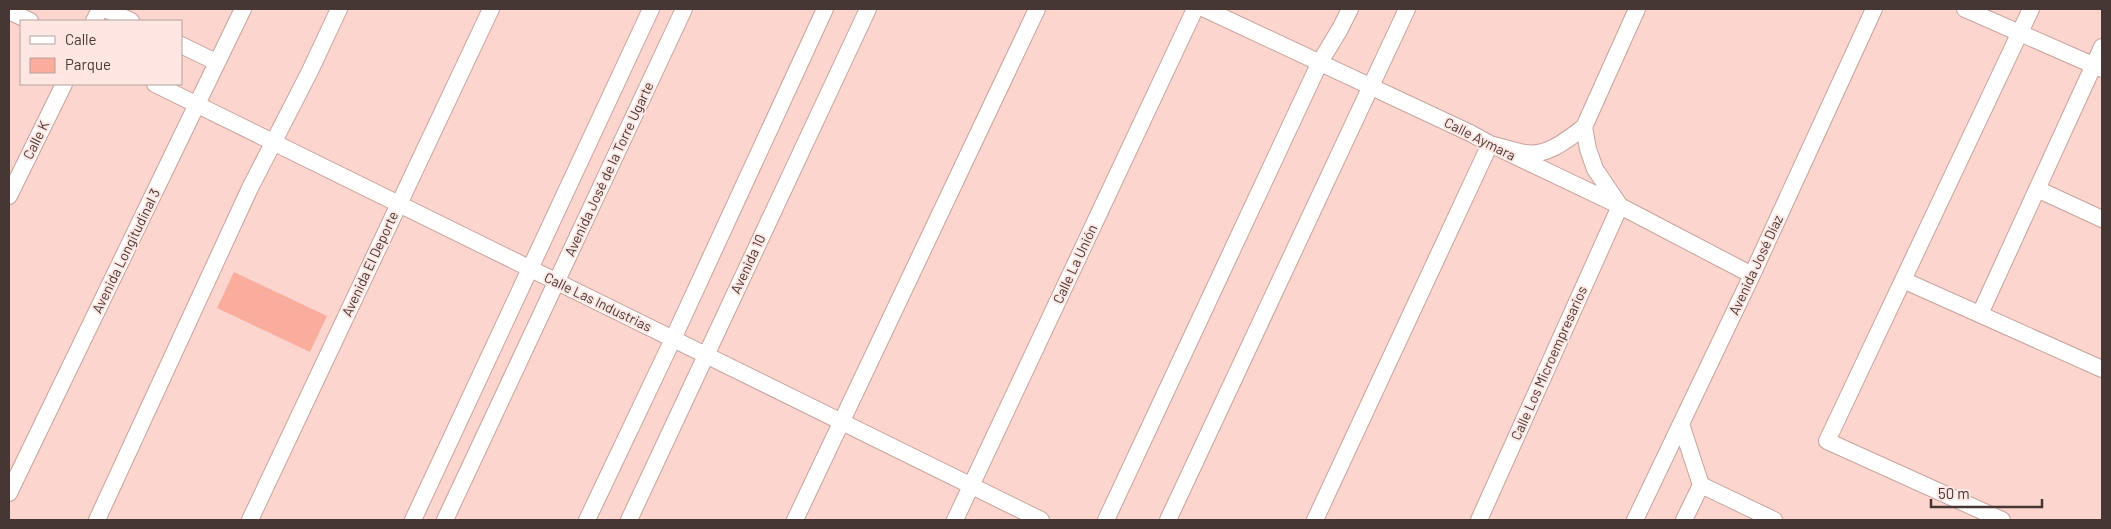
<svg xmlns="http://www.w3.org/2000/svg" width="2111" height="529" viewBox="0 0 2111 529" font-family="Barlow,sans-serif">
<rect width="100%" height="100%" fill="#fcd6ce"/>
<path fill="#faac9d" d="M 234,272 L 327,316 L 310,352 L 217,308 Z"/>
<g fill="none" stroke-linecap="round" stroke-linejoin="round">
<g stroke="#c6a29a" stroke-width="18">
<path id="minor" d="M 105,9 L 131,21
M 1205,9 L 1470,133 L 1490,144 L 1620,206 L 1752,275
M 1965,9 L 2102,69
M 9,11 L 30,21
M 94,21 L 100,9
M 181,45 L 216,62
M 155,84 L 1041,520
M 2037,189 L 2102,219
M 9,196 L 64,84
M 1903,280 L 2102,369
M 1980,314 L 2102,47
M 1681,424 L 1701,485 L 1774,520
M 9,493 L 243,9
M 97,520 L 250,188 L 310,71 L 339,9
M 250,520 L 491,9
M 413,520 L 651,9
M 445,520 L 684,9
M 587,520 L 673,339 L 825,9
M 629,520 L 868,9
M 795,520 L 1037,9
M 955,520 L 1195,9
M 1106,520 L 1320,62 L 1340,29 L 1350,9
M 1168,520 L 1407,9
M 1315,520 L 1490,144 C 1502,147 1513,151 1525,153 C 1547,157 1568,139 1584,127
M 1479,520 L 1620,206 L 1595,169 L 1588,149 L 1584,127 L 1637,9
M 1635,520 L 1752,275 L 1874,9
M 1684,520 L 1701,485
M 2002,520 L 1827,441 L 2031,9"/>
</g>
<use href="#minor" stroke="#fff" stroke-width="16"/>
</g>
<g text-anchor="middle" stroke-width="4" stroke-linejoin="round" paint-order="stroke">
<g font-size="14" fill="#463734" stroke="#fee7e2">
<text transform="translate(1480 139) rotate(27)" y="5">Calle Aymara</text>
<text transform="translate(36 140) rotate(-64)" y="5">Calle K</text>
<text transform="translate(609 169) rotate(-65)" y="5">Avenida José de la Torre Ugarte</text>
<text transform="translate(126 251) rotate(-64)" y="5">Avenida Longitudinal 3</text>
<text transform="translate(370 264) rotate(-65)" y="5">Avenida El Deporte</text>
<text transform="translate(748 264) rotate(-65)" y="5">Avenida 10</text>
<text transform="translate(1075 264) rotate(-65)" y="5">Calle La Unión</text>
<text transform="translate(1756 265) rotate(-65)" y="5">Avenida José Díaz</text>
<text transform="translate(598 302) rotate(26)" y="5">Calle Las Industrias</text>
<text transform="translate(1549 363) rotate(-66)" y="5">Calle Los Microempresarios</text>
</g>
</g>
<rect width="2111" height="529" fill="none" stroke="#463734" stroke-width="20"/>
<rect x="20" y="20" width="162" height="65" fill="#fee7e2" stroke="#b4a19c"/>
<rect x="30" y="36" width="25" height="8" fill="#ffffff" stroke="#b4a19c"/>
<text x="65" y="45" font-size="15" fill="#463734">Calle</text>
<rect x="30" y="58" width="25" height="15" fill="#faac9d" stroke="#b4a19c"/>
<text x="65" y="70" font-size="15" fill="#463734">Parque</text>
<path d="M1931 499v8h111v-8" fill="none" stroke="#463734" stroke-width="2.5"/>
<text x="1938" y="499" font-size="15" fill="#463734" stroke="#fee7e2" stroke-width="4" paint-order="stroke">50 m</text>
</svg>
